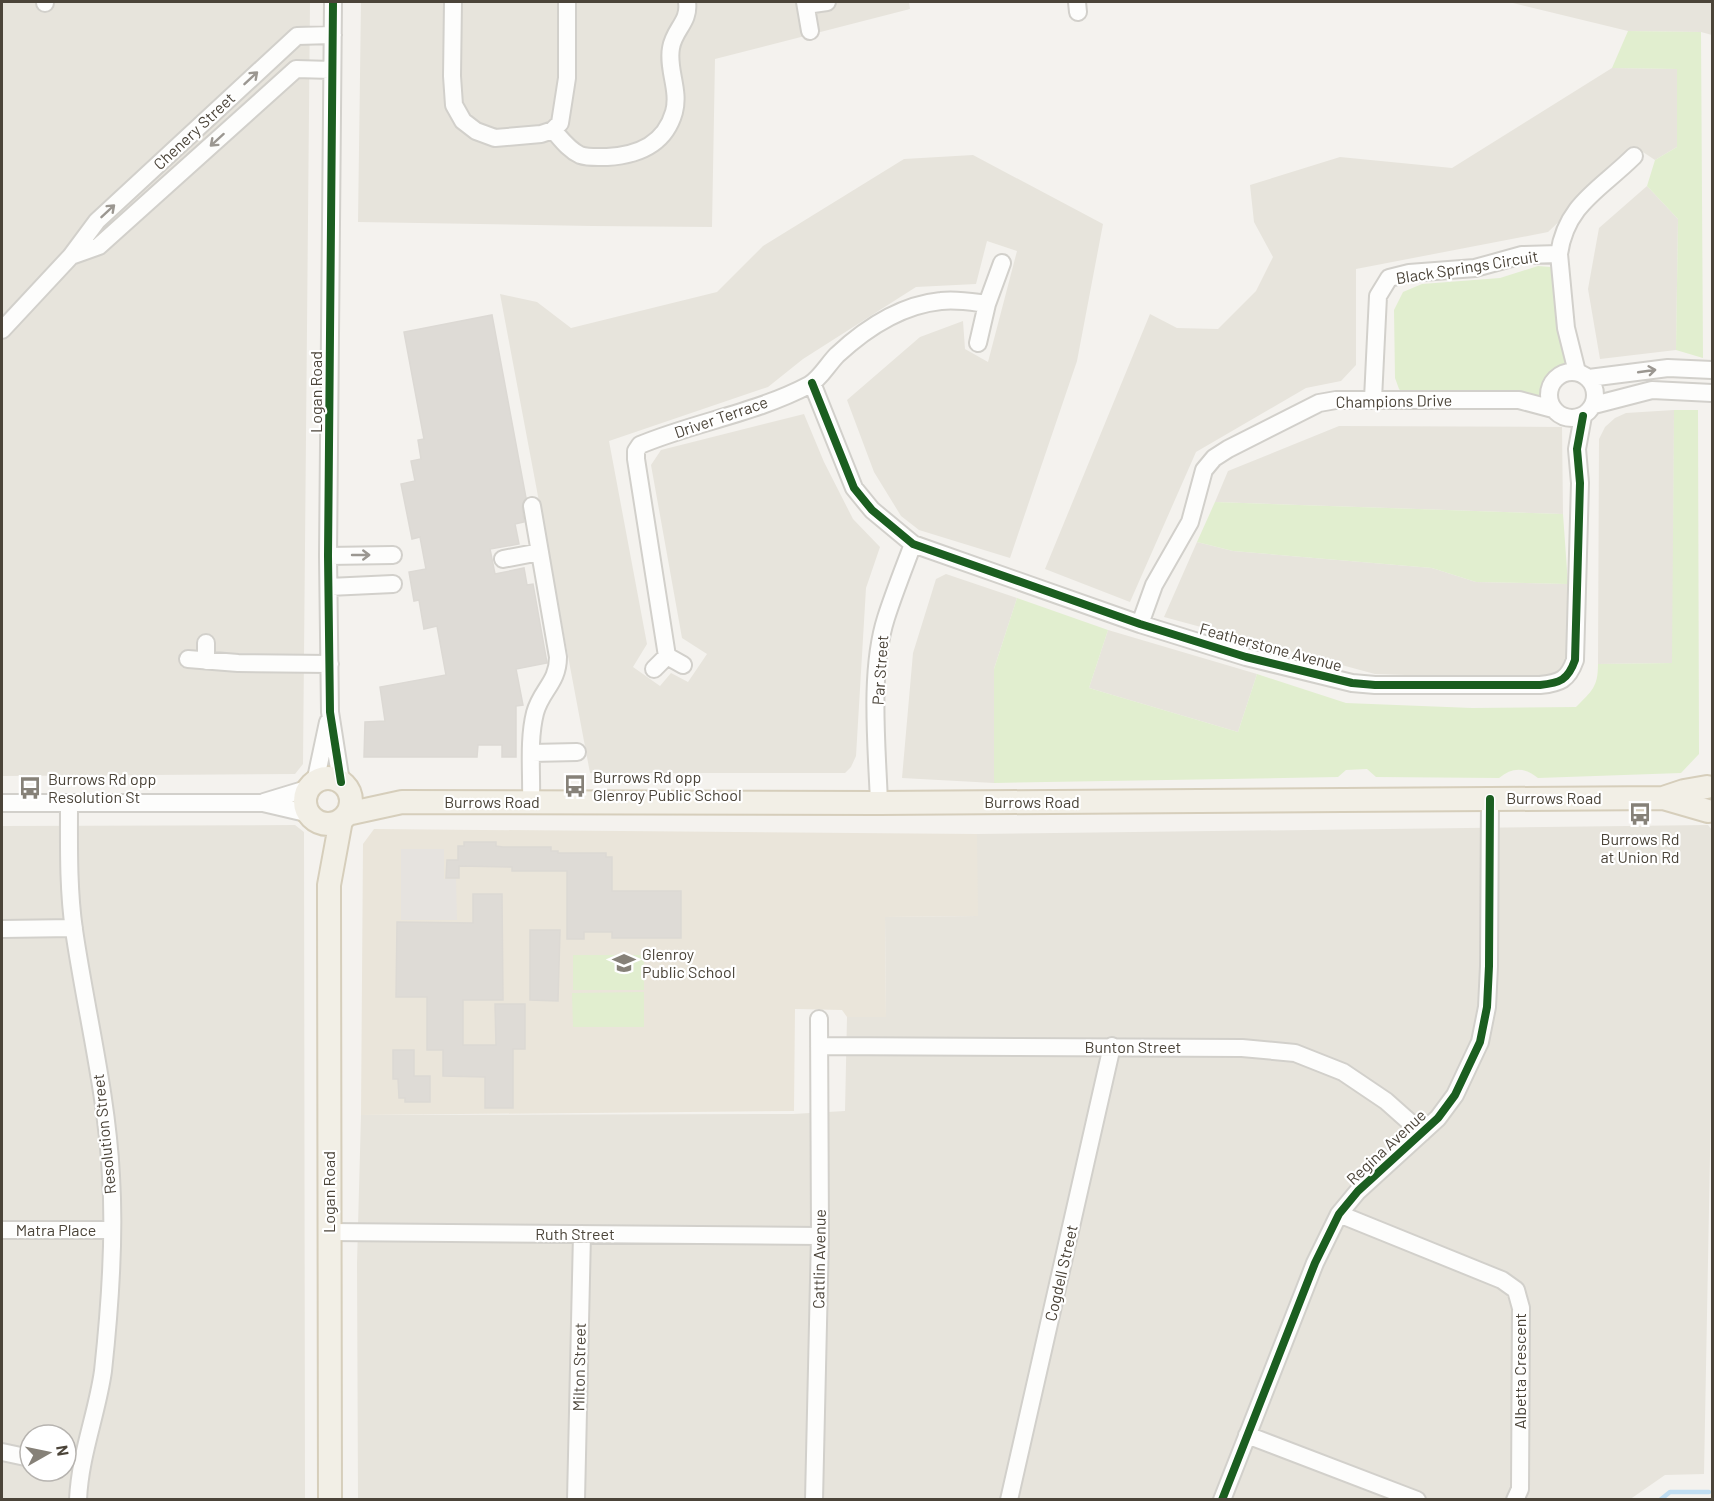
<svg xmlns="http://www.w3.org/2000/svg" width="1714" height="1501" viewBox="0 0 1714 1501" font-family="Barlow,sans-serif">
<rect width="100%" height="100%" fill="#f4f2ee"/>
<path fill="#e7e4dc" fill-rule="evenodd" d="M 2,2 L 310,2 L 303,764 L 295,774 L 2,776 Z
M 361,2 L 909,2 L 910,9 L 715,59 L 712,227 L 592,226 L 358,222 Z
M 1509,2 L 1712,2 L 1712,35 L 1701,32 L 1628,31 Z
M 1612,68 L 1677,69 L 1677,147 L 1655,160 L 1637,148 L 1548,232 L 1356,269 L 1356,365 L 1341,381 L 1306,388 L 1196,452 L 1130,602 L 1045,569 L 1150,314 L 1177,328 L 1218,329 L 1256,291 L 1273,257 L 1254,222 L 1250,185 L 1340,157 L 1452,168 Z
M 973,155 L 1103,224 L 1077,361 L 1010,558 L 919,530 L 901,516 L 874,472 L 847,400 L 920,337 L 963,321 L 965,349 L 988,362 L 1017,251 L 987,241 L 976,284 L 916,287 L 803,359 L 768,387 L 609,441 L 647,644 L 633,667 L 660,686 L 671,673 L 688,682 L 707,654 L 682,638 L 651,465 L 661,450 L 804,414 L 824,462 L 853,519 L 880,547 L 866,588 L 856,756 L 851,767 L 845,773 L 590,773 L 500,294 L 537,302 L 571,328 L 717,292 L 763,246 L 904,159 Z
M 1647,186 L 1678,219 L 1676,350 L 1600,359 L 1588,289 L 1599,228 Z
M 1674,410 L 1673,663 L 1598,664 L 1599,439 L 1605,427 L 1615,418 L 1626,413 Z
M 1339,426 L 1562,427 L 1563,514 L 1215,502 L 1228,471 Z
M 1197,542 L 1233,551 L 1432,568 L 1476,582 L 1568,584 L 1566,659 L 1560,680 L 1375,674 L 1164,617 Z
M 946,574 L 1017,598 L 994,669 L 994,783 L 902,778 L 913,653 L 936,579 Z
M 1108,630 L 1257,674 L 1238,732 L 1089,688 Z
M 295,825 L 304,832 L 305,1499 L 2,1499 L 2,826 ZM 30,1435 L 66,1435 L 66,1471 L 30,1471 Z
M 1708,825 L 1712,830 L 1712,1049 L 1704,1474 L 1665,1475 L 1629,1500 L 358,1500 L 357,1263 L 361,1115 L 793,1114 L 845,1111 L 847,1017 L 886,1017 L 885,917 L 977,916 L 977,834 Z"/>
<path fill="#eae5da" d="M 374,829 L 977,834 L 978,916 L 885,917 L 886,1017 L 847,1017 L 842,1010 L 795,1009 L 794,1111 L 361,1115 L 363,844 Z"/>
<path fill="#e1eecf" d="M 1628,31 L 1701,32 L 1703,358 L 1676,350 L 1678,219 L 1647,186 L 1655,160 L 1677,147 L 1677,69 L 1612,68 Z
M 1538,266 L 1550,267 L 1557,270 L 1569,365 L 1547,395 L 1534,399 L 1404,395 L 1399,389 L 1395,378 L 1394,310 L 1403,292 L 1422,284 L 1500,278 Z
M 1674,410 L 1698,410 L 1699,754 L 1681,773 L 1538,778 C 1525,767 1512,767 1499,778 L 1376,777 L 1367,769 L 1346,770 L 1338,777 L 994,783 L 994,669 L 1017,598 L 1108,630 L 1089,688 L 1238,732 L 1257,674 L 1346,703 L 1472,708 L 1576,707 C 1592,691 1598,687 1598,664 L 1672,663 Z
M 1215,502 L 1563,514 L 1568,584 L 1476,582 L 1432,568 L 1233,551 L 1197,542 Z
M 573,955 L 644,955 L 644,990 L 573,990 Z
M 644,992 L 644,1027 L 573,1027 L 572,993 Z"/>
<path fill="#e6e3df" d="M 401,849 L 444,849 L 444,879 L 456,879 L 457,920 L 401,920 Z"/>
<g fill="none" stroke-linecap="round" stroke-linejoin="round">
<path stroke="#c0ddf1" stroke-width="4.5" d="M 1660,1500 L 1670,1492 L 1709,1492"/>
</g>
<path fill="#dedbd6" stroke="#dcd9d4" stroke-width="1.5" d="M 492,315 L 526,498 L 522,507 L 524,522 L 515,524 L 519,544 L 490,549 L 495,574 L 524,568 L 527,585 L 533,584 L 547,663 L 516,669 L 523,705 L 516,706 L 516,757 L 502,757 L 502,745 L 478,745 L 477,757 L 364,757 L 365,722 L 385,721 L 380,687 L 446,675 L 437,626 L 424,629 L 419,600 L 414,601 L 409,572 L 426,569 L 420,537 L 412,539 L 401,484 L 415,481 L 411,461 L 421,459 L 418,440 L 424,439 L 404,332 Z
M 464,842 L 496,842 L 496,846 L 503,847 L 551,847 L 551,851 L 558,851 L 558,853 L 606,853 L 606,857 L 612,857 L 612,891 L 681,891 L 681,938 L 612,938 L 612,932 L 584,932 L 584,939 L 567,939 L 567,871 L 512,871 L 512,867 L 459,866 L 459,878 L 446,878 L 447,860 L 458,860 L 458,846 L 464,846 Z
M 473,894 L 502,894 L 503,1000 L 463,1000 L 463,1045 L 496,1045 L 495,1004 L 525,1004 L 525,1049 L 513,1049 L 513,1108 L 485,1108 L 485,1077 L 443,1076 L 443,1050 L 427,1050 L 427,997 L 396,997 L 397,922 L 473,923 Z
M 530,930 L 560,930 L 558,1001 L 530,1000 Z
M 393,1050 L 414,1050 L 414,1076 L 430,1076 L 430,1102 L 405,1102 L 405,1098 L 399,1098 L 398,1079 L 393,1079 Z"/>
<g fill="none" stroke-linecap="round" stroke-linejoin="round">
<g stroke="#d2d0cb" stroke-width="20">
<path id="minor" d="M 333,2 L 328,556 L 330,712 L 341,782
M 453,2 L 452,76 L 454,105 L 463,121 L 476,131 L 495,138 L 541,134 L 553,130 L 560,123 L 567,78 L 567,2
M 805,2 L 810,31
M 1077,2 L 1078,12
M 45,3 L 45,2
M 806,5 L 827,2
M 553,130 C 561,139 569,150 580,155 C 589,158 598,157 607,157 C 639,155 665,144 674,112 C 680,90 667,69 671,48 C 674,29 690,22 687,2
M 1559,254 C 1566,204 1601,189 1634,156
M 71,256 L 99,246 L 296,69 L 332,70
M 2,330 L 71,256 L 97,221 L 297,36 L 333,35
M 978,343 L 987,304 L 1002,263
M1549 395a23 23 0 1 1 46 0a23 23 0 1 1-46 0Z
M 1589,378 L 1668,368 L 1712,370
M 812,383 L 854,488 L 872,510 L 913,544 L 1140,624 L 1246,657 L 1352,683 L 1375,685 L 1540,685 C 1560,683 1568,680 1575,660 L 1580,483 L 1577,449 L 1583,416
M 1373,399 L 1378,296 L 1389,278 L 1409,273 L 1475,268 L 1522,255 L 1559,254 L 1566,328 L 1577,372
M 1594,405 L 1652,390 L 1712,393
M 328,556 L 393,555
M 503,559 L 540,552
M 329,587 L 393,584
M 1140,624 L 1154,585 L 1190,522 L 1204,470 L 1214,458 L 1228,449 L 1319,403 L 1336,400 L 1519,400 L 1553,409
M 206,643 L 206,661
M 667,656 L 636,459 L 636,451 L 640,445 C 695,422 756,413 809,385 C 820,379 828,364 837,355 C 866,328 901,305 941,301 C 957,299 972,302 987,304
M 667,656 L 683,665
M 188,659 L 238,663 L 330,664
M 654,669 L 667,656
M 532,753 L 577,752
M 315,783 L 328,722
M 264,802 L 310,788
M 2,803 L 263,803 L 310,814
M 69,803 C 69,845 68,888 74,930 C 86,1012 107,1094 111,1176 C 115,1240 110,1307 103,1371 C 97,1414 80,1454 78,1500
M 531,803 C 532,773 528,741 535,713 C 541,690 558,683 558,657 L 532,506
M 879,803 C 877,747 869,671 886,618 C 894,593 904,568 913,544
M 2,929 L 74,928
M 819,1046 L 1242,1048 L 1295,1053 L 1343,1072 L 1386,1101 L 1422,1133
M 1339,1214 L 1502,1280 L 1516,1290 L 1521,1308 L 1520,1489 L 1515,1500
M 2,1230 L 111,1230
M 329,1232 L 820,1236
M 1247,1435 L 1417,1500
M 2,1452 L 30,1458
M 576,1500 L 582,1234
M 814,1500 L 820,1236 L 819,1019
M 1009,1500 L 1112,1046
M 1222,1500 L 1315,1263 L 1339,1214 L 1358,1191 L 1438,1118 L 1455,1095 L 1480,1042 L 1487,1007 L 1489,966 L 1490,799"/>
</g>
<g stroke="#d6cebb" stroke-width="26">
<path id="major" d="M305 801a23 23 0 1 1 46 0a23 23 0 1 1-46 0Z
M 1663,798 L 1684,791 L 1707,787
M 347,814 L 402,802 L 879,803 L 1663,798 L 1708,811
M 330,1500 L 329,902 L 329,885 L 341,820"/>
</g>
<use href="#minor" stroke="#fdfdfc" stroke-width="16"/>
<use href="#major" stroke="#f2efe6" stroke-width="22"/>
<g stroke="#fff" stroke-width="11">
<path id="cycleway" d="M 333,2 L 328,556 L 330,712 L 341,782
M 812,383 L 854,488 L 872,510 L 913,544 L 1140,624 L 1246,657 L 1352,683 L 1375,685 L 1540,685 C 1560,683 1568,680 1575,660 L 1580,483 L 1577,449 L 1583,416
M 1222,1500 L 1315,1263 L 1339,1214 L 1358,1191 L 1438,1118 L 1455,1095 L 1480,1042 L 1487,1007 L 1489,966 L 1490,799"/>
</g>
<use href="#cycleway" stroke="#1b5e20" stroke-width="8"/>
</g>
<defs><path id="oneway-shaft" d="M-6 0H5M1.5-3L5.5 0L1.5 3" fill="none" stroke-width="1.6" stroke-linecap="round" stroke-linejoin="round" transform="scale(1.5)"/></defs>
<g stroke="#9b9791">
<use href="#oneway-shaft" transform="translate(251 78) rotate(-43)"/>
<use href="#oneway-shaft" transform="translate(217 140) rotate(138)"/>
<use href="#oneway-shaft" transform="translate(108 211) rotate(-43)"/>
<use href="#oneway-shaft" transform="translate(1647 371) rotate(-8)"/>
<use href="#oneway-shaft" transform="translate(361 555)"/>
</g>
<defs>
<g id="bus-bare" transform="scale(1.8)"><path d="M-5-6H5V4H4V6H2V4H-2V6H-4V4H-5ZM-3.5-4V0h7V-4ZM-3.5 1.2v1.5H-2V1.2ZM2 1.2v1.5H3.5V1.2Z" fill="#868178" stroke="#fff" stroke-width="2.5" paint-order="stroke"/></g>
<g id="school-bare" transform="scale(1.8)"><path d="M0-5L7-2L0 1L-7-2ZM-4 1L0 2.5L4 1V4Q0 6-4 4Z" fill="#868178" stroke="#fff" stroke-width="2.5" paint-order="stroke"/></g>
</defs>
<g fill-rule="evenodd">
<use href="#bus-bare" x="575" y="786"/>
<use href="#bus-bare" x="30" y="788"/>
<use href="#bus-bare" x="1640" y="814"/>
<use href="#school-bare" x="624" y="963"/>
</g>
<g text-anchor="middle" stroke-width="4.5" stroke-linejoin="round" paint-order="stroke">
<g font-size="16" fill="#4b4439" stroke="#fff">
<text transform="translate(194 131) rotate(-43)" y="6">Chenery Street</text>
<text transform="translate(1467 267) rotate(-9)" y="6">Black Springs Circuit</text>
<text transform="translate(316 392) rotate(-90)" y="6">Logan Road</text>
<text transform="translate(1394 401) rotate(-1)" y="6">Champions Drive</text>
<text transform="translate(721 417) rotate(-19)" y="6">Driver Terrace</text>
<text transform="translate(1271 647) rotate(15)" y="6">Featherstone Avenue</text>
<text transform="translate(880 670) rotate(-86)" y="6">Par Street</text>
<text x="1554" y="804">Burrows Road</text>
<text x="492" y="808">Burrows Road</text>
<text x="1032" y="808">Burrows Road</text>
<text x="1133" y="1053">Bunton Street</text>
<text transform="translate(104 1134) rotate(-96)" y="6">Resolution Street</text>
<text transform="translate(1386 1147) rotate(-43)" y="6">Regina Avenue</text>
<text transform="translate(329 1192) rotate(-90)" y="6">Logan Road</text>
<text x="56" y="1236">Matra Place</text>
<text x="575" y="1240">Ruth Street</text>
<text transform="translate(819 1259) rotate(-89)" y="6">Cattlin Avenue</text>
<text transform="translate(1061 1273) rotate(-77)" y="6">Cogdell Street</text>
<text transform="translate(579 1367) rotate(-89)" y="6">Milton Street</text>
<text transform="translate(1520 1371) rotate(-90)" y="6">Albetta Crescent</text>
</g>
<g font-size="16" fill="#4b4439" stroke="#fff" text-anchor="start">
<text x="593" y="783">Burrows Rd opp<tspan x="593" dy="18">Glenroy Public School</tspan></text>
<text x="48" y="785">Burrows Rd opp<tspan x="48" dy="18">Resolution St</tspan></text>
<text x="1640" y="845" text-anchor="middle">Burrows Rd<tspan x="1640" dy="18">at Union Rd</tspan></text>
<text x="642" y="960">Glenroy<tspan x="642" dy="18">Public School</tspan></text>
</g>
</g>
<rect width="1714" height="1501" fill="none" stroke="#4b4439" stroke-width="6"/>
<g transform="translate(48 1453) rotate(81)"><circle r="28" fill="#ffffff" stroke="#b7b4b0" stroke-width="1.5"/>
<path d="M0-4.5L10 22L0 15L-10 22Z" fill="#868178"/>
<text y="-9" font-size="16" font-weight="bold" text-anchor="middle" fill="#4b4439">N</text>
</g>
</svg>
